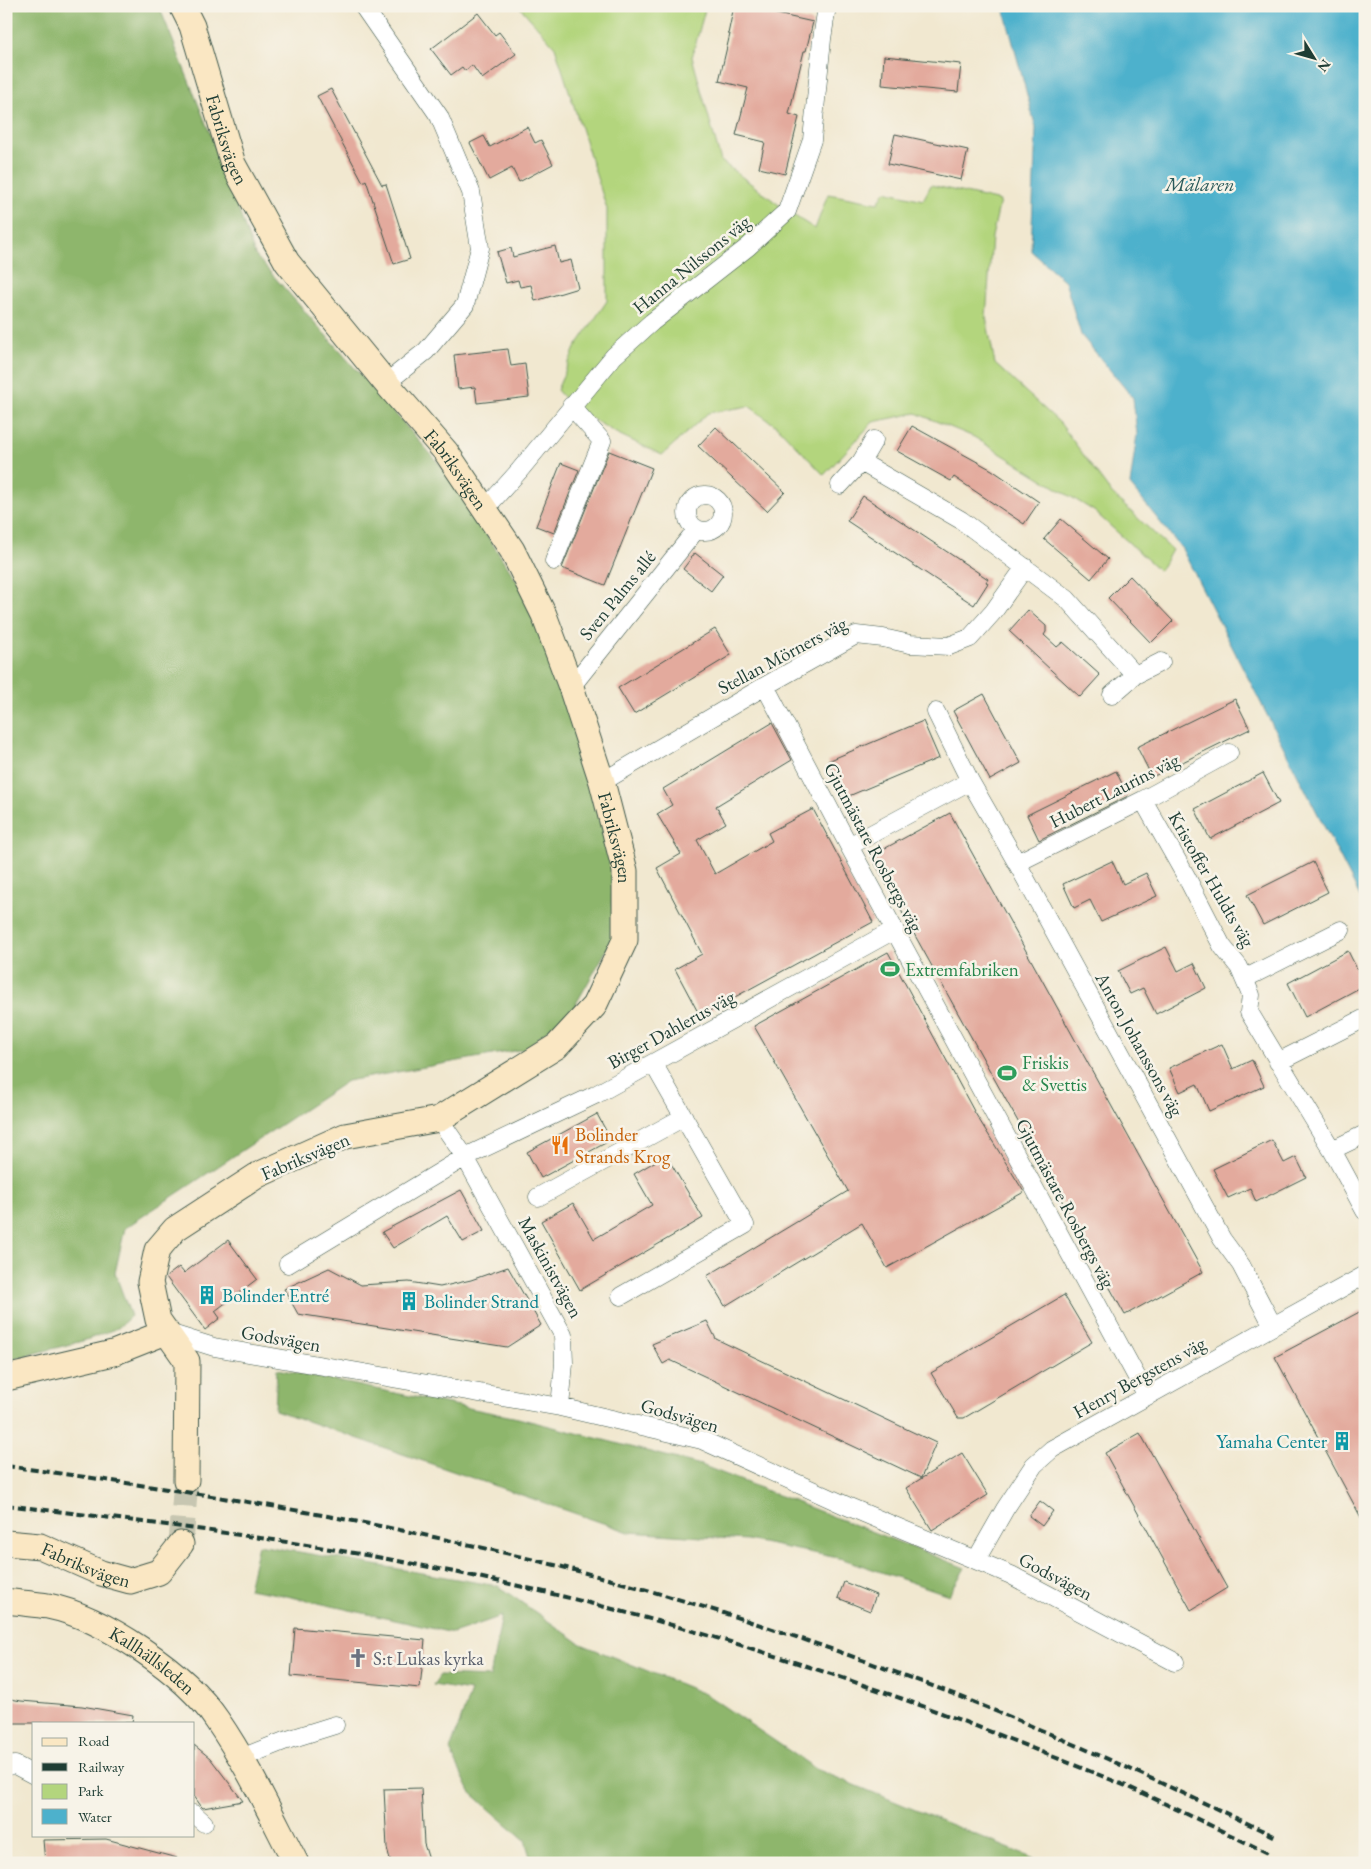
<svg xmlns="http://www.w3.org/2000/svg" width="1371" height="1869" viewBox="0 0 1371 1869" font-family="'EB Garamond',serif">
<rect width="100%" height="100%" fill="#f7f3e8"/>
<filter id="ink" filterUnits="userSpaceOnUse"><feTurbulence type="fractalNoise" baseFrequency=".02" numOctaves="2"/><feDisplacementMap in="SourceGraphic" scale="10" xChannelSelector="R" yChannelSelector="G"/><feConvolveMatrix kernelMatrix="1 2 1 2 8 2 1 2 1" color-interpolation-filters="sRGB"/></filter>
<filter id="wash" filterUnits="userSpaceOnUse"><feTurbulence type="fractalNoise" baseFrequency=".0096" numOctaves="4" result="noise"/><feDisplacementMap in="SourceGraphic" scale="20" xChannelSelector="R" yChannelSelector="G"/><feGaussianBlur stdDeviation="1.12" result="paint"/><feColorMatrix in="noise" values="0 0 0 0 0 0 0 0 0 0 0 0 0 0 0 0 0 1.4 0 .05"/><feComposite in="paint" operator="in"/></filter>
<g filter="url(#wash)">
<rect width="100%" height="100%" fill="#f1e8d0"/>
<path fill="#b3d57d" stroke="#698958" d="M 519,6 L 706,6 L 692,57 L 721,161 L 787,211 L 815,229 L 828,194 L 878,203 L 885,191 L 923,200 L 931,185 L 1000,201 L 992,237 L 986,317 L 995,364 L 1060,423 L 1112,494 L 1172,550 L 1160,571 L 1094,511 L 974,437 L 916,413 L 873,422 L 824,475 L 779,428 L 749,406 L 708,413 L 662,455 L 616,433 L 571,406 L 557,390 L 575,348 L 607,301 L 607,209 L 555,47 Z"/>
<path fill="#8eb66c" stroke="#567a50" d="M 6,6 L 159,6 L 213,141 L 255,255 L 444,469 L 542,620 L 575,730 L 610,856 L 614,937 L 573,1009 L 525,1049 L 347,1081 L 125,1228 L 115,1273 L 131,1316 L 118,1328 L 86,1340 L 6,1361 Z
M 277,1369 L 518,1418 L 701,1465 L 965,1568 L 949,1595 L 843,1559 L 747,1540 L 629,1532 L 275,1410 Z
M 258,1545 L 498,1586 L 581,1644 L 707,1695 L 816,1769 L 1044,1863 L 532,1863 L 525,1840 L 470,1792 L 450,1750 L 471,1691 L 433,1685 L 440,1675 L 490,1677 L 502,1616 L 453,1633 L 278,1594 L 248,1589 Z"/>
<path fill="#4db1cc" stroke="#367780" d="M 1003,6 L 1365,6 L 1365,906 L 1182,549 L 1130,485 L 1137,434 L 1133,398 L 1081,335 L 1065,281 L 1031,251 L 1036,128 Z"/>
<g id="blocks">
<path fill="#e3aa9d" d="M 734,6 L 741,6 L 813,22 L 806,51 L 804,51 L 789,114 L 799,117 L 785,174 L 759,168 L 765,142 L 736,135 L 748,88 L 719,81 L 730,34 L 728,34 Z
M 478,13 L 495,35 L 499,32 L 516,54 L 482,79 L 472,65 L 465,71 L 462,67 L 451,75 L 431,49 Z
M 884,56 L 961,64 L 958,92 L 882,85 Z
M 331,89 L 382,185 L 386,184 L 410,259 L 394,264 L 366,180 L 363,182 L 317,96 Z
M 527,127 L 535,143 L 541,140 L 553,164 L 519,182 L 512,168 L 489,180 L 470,143 L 484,136 L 490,147 Z
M 895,134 L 968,150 L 961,180 L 888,164 Z
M 555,246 L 559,263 L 571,260 L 578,288 L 535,301 L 531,285 L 520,287 L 518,280 L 506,283 L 497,252 L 511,248 L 513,257 Z
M 508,349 L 511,366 L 525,364 L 529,397 L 477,403 L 475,387 L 458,389 L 454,355 Z
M 912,426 L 992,470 L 1039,502 L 1024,524 L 954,477 L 951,481 L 897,451 Z
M 716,427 L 785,492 L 767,511 L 698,446 Z
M 609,451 L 652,468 L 605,585 L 562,568 Z
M 561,463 L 579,470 L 554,533 L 536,526 Z
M 863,496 L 988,579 L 986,582 L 988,583 L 974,605 L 847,521 Z
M 1061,519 L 1108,559 L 1091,579 L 1044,539 Z
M 695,553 L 723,575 L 711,591 L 683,569 Z
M 1130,576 L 1173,621 L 1151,643 L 1108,598 Z
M 1028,610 L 1046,626 L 1046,632 L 1044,635 L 1057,647 L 1063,642 L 1100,675 L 1080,697 L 1009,631 Z
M 715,629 L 731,655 L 634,714 L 618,688 Z
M 984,694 L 1021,763 L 990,780 L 953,711 Z
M 1235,699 L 1250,729 L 1152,777 L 1137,747 Z
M 923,721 L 939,758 L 844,798 L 828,761 Z
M 772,723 L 792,760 L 716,806 L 726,823 L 697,840 L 715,874 L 772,841 L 768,833 L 813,809 L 873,922 L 700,1016 L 675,969 L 702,954 L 657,868 L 681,854 L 657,814 L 672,805 L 663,789 Z
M 1116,771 L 1128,796 L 1039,840 L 1027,815 Z
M 1263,773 L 1279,803 L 1210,839 L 1195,809 Z
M 950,813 L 1203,1272 L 1125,1315 L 871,856 Z
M 1112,861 L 1123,884 L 1146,873 L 1157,896 L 1101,922 L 1090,900 L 1074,908 L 1063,884 Z
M 1313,862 L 1328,892 L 1263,925 L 1247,895 Z
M 1166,947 L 1178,971 L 1194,963 L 1206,988 L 1156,1014 L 1143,988 L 1130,994 L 1118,971 Z
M 1348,951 L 1365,985 L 1305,1017 L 1288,983 Z
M 888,952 L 975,1113 L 1024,1192 L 887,1268 L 862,1223 L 725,1306 L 707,1276 L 848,1191 L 754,1026 Z
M 1222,1044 L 1233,1069 L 1252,1060 L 1264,1086 L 1209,1111 L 1197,1084 L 1180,1092 L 1169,1068 Z
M 597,1114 L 611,1140 L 541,1178 L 527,1152 Z
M 1272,1140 L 1284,1163 L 1296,1157 L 1306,1177 L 1256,1202 L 1250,1188 L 1228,1198 L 1213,1169 Z
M 666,1155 L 703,1218 L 580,1290 L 541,1221 L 573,1203 L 594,1239 L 652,1205 L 634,1174 Z
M 461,1190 L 484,1231 L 463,1242 L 447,1216 L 393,1248 L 382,1232 Z
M 228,1240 L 257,1279 L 215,1311 L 220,1318 L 205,1330 L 166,1277 L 179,1267 L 184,1273 Z
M 508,1267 L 541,1325 L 507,1347 L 298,1314 L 284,1289 L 329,1268 L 361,1285 L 409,1282 L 440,1287 L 471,1280 Z
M 1064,1295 L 1092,1342 L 964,1418 L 958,1418 L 931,1373 Z
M 1365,1309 L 1365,1525 L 1275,1357 Z
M 707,1321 L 716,1339 L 936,1443 L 921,1478 L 670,1360 L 663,1364 L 652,1344 Z
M 1140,1433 L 1227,1588 L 1191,1610 L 1105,1453 Z
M 962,1453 L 988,1495 L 932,1530 L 906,1488 Z
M 1040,1501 L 1053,1511 L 1042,1526 L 1029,1516 Z
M 844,1582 L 876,1595 L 870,1611 L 838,1598 Z
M 295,1628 L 425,1640 L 420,1688 L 291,1676 Z
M 6,1698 L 21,1701 L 82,1706 L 133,1715 L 132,1723 L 6,1723 Z
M 194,1745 L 210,1758 L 243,1801 L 203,1808 L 201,1806 L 194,1796 Z
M 421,1788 L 424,1844 L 430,1863 L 391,1863 L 387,1848 L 384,1789 Z
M 106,1839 L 177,1858 L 176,1863 L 45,1863 L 43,1840 Z"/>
</g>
</g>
<g filter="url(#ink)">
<use href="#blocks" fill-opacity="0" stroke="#3e574b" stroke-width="1"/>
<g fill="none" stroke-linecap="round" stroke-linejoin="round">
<path stroke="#c7c6b1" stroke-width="25" stroke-dasharray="25 12" stroke-linecap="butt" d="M 181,1544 L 186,1480"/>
<g stroke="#3e574b" stroke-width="19">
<path id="street" d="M 363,6 L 439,116 L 471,192 L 480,248 L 465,305 L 426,351 L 386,383
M 861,462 L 961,520 L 1067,599 L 1135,675
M 840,485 L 861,462 L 874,440
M687 513a18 18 0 1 1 36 0a18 18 0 1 1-36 0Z
M 485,509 L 519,471 L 614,356 L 652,322 L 748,247 L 787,211 L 812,140 L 822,39 L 827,6
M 554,561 L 602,441 L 571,406
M 765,686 L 849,846 L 1147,1396
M 571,687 L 696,530
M 1112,695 L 1135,675 L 1161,662
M 936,712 L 970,781 L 1017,863 L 1222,1239 L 1241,1265 L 1273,1326
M 602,782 L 765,686 L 856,635 L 883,638 L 910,644 L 949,646 L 970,638 L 994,611 L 1025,567
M 1143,800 L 1187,878 L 1222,946 L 1239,967 L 1251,995 L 1249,1012 L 1332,1150 L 1365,1211
M 849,846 L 970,781
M 1017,863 L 1143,800 L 1229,753
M 1244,979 L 1341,930
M 1278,1062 L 1365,1018
M 439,1119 L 465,1157 L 595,1095 L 894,930
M 1332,1150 L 1365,1134
M 538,1197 L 684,1117
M 288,1264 L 465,1157 L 563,1335 L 564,1363 L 560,1407
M 621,1296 L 745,1225 L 653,1063
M 166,1332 L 214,1347 L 560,1407 L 702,1440 L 847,1506 L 1011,1575 L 1175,1662
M 976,1560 L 1005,1509 L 1034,1465 L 1052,1449 L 1365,1275
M 241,1758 L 284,1741 L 335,1725
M 6,1766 L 15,1765 L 34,1775
M 194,1814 L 204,1823"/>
</g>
<g stroke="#3e574b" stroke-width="27">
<g id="secondary">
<path id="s1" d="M 182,6 L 192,26 L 233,164 L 287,262 L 386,383 L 446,452 L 512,550 L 544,615 L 571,687 L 602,782 L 625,871 L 625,940 L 594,1006 L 557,1046 L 439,1119 L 345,1136 L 258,1175 L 175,1229 L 157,1250 L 150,1282 L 158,1320 L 187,1361 L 186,1480"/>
<path d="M 6,1378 L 113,1353 L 166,1332"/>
<path id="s2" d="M 6,1543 L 40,1546 L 101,1573 L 130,1581 L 159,1572 L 181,1544"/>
<path id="s3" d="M 6,1601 C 20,1603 34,1604 48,1606 C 103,1617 186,1673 217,1720 C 248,1765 271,1815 296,1863"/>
</g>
</g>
<use href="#street" stroke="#fff" stroke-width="18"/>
<use href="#secondary" stroke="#fae7c3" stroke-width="25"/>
<path stroke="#1f3d34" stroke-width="4" stroke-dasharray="8 4" stroke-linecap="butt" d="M 6,1466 C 198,1492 390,1522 578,1571 C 681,1598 783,1631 884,1668 C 913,1679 942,1689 971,1701 C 1075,1743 1176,1789 1276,1837
M 6,1505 C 144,1522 282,1538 419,1565 C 631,1606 839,1670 1039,1751 C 1069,1763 1100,1775 1131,1788 C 1177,1809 1222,1831 1268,1853"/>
</g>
</g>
<defs>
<g id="stadium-bare" transform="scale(1.5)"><path d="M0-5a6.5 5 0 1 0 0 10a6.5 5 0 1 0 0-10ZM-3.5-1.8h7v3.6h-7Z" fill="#2e9e5b" stroke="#f7f3e8" stroke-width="2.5" paint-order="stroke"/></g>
<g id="restaurant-bare" transform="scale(1.5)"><path d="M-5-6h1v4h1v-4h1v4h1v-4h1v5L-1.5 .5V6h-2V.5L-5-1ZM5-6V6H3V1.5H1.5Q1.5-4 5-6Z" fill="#e8710a" stroke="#f7f3e8" stroke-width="2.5" paint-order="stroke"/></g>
<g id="building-bare" transform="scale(1.5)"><path d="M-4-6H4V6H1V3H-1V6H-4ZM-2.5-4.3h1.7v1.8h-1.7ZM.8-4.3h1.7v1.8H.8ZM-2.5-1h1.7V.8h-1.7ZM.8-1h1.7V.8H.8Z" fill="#0f9aa8" stroke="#f7f3e8" stroke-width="2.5" paint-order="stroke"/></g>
<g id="church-bare" transform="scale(1.5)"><path d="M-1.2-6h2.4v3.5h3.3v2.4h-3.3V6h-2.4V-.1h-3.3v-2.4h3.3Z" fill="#6b7280" stroke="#f7f3e8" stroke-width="2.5" paint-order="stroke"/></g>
</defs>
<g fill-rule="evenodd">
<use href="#stadium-bare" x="890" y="969"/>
<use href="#stadium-bare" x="1007" y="1073"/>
<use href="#restaurant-bare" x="560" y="1145"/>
<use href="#building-bare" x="207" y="1295"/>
<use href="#building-bare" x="409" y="1301"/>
<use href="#building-bare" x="1342" y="1441"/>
<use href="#church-bare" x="358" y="1658"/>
</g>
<g text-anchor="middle" stroke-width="5" stroke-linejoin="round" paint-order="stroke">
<g font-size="19" fill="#1f3d34" stroke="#f7f3e8">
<text dy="7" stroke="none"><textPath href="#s1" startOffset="141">Fabriksvägen</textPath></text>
<text transform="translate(691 264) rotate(-39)" y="7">Hanna Nilssons väg</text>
<text dy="7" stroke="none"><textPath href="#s1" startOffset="546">Fabriksvägen</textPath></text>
<text transform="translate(617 595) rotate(-51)" y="7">Sven Palms allé</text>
<text transform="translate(782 655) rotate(-28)" y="7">Stellan Mörners väg</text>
<text transform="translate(1114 790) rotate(-27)" y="7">Hubert Laurins väg</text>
<text dy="7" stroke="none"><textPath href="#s1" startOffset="951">Fabriksvägen</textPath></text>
<text transform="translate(874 847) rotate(62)" y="7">Gjutmästare Rosbergs väg</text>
<text transform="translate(1212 879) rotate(60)" y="7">Kristoffer Huldts väg</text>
<text transform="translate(671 1029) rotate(-29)" y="7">Birger Dahlerus väg</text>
<text transform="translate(1140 1044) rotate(61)" y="7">Anton Johanssons väg</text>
<text transform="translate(305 1156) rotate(-23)" y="7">Fabriksvägen</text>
<text transform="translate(1066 1203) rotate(62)" y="7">Gjutmästare Rosbergs väg</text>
<text transform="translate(551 1267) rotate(61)" y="7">Maskinistvägen</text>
<text transform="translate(281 1338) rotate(10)" y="7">Godsvägen</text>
<text transform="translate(1139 1377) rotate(-29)" y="7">Henry Bergstens väg</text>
<text transform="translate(680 1415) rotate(16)" y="7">Godsvägen</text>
<text dy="7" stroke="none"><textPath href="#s2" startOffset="84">Fabriksvägen</textPath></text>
<text transform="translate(1056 1576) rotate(28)" y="7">Godsvägen</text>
<text dy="7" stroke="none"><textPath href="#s3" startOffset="161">Kallhällsleden</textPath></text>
</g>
<g font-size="19" fill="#27864d" stroke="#f7f3e8" text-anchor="start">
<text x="905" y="976">Extremfabriken</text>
<text x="1022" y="1069">Friskis<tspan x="1022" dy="22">&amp; Svettis</tspan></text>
</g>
<g font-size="19" fill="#c56008" stroke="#f7f3e8" text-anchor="start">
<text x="575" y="1141">Bolinder<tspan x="575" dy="22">Strands Krog</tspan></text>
</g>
<g font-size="19" fill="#0d838f" stroke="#f7f3e8" text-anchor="start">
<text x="222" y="1302">Bolinder Entré</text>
<text x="424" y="1308">Bolinder Strand</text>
<text x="1327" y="1448" text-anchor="end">Yamaha Center</text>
</g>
<g font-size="19" fill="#5b616d" stroke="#f7f3e8" text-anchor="start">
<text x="373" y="1665">S:t Lukas kyrka</text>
</g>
<g font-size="20" font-style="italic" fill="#2a5a5a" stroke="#f7f3e8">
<text x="1200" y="191">Mälaren</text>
</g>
</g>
<rect width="1371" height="1869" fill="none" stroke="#f7f3e8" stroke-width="25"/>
<rect x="32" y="1722" width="162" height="115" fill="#f7f3e8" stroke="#a1aaa0"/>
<rect x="42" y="1738" width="25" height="8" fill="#fae7c3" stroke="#a1aaa0"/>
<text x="78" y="1746" font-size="15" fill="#1f3d34">Road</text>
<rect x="42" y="1763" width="25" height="8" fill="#1f3d34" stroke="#a1aaa0"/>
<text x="78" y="1772" font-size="15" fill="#1f3d34">Railway</text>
<rect x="42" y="1784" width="25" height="15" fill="#b3d57d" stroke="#a1aaa0"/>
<text x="78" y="1796" font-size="15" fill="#1f3d34">Park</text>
<rect x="42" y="1809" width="25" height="15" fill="#4db1cc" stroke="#a1aaa0"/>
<text x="78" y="1822" font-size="15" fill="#1f3d34">Water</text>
<g transform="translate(1314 58) rotate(127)" stroke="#f7f3e8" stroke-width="4" paint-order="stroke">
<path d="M0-4L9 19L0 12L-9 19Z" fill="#1f3d34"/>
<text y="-8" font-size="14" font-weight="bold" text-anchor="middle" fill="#1f3d34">N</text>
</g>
</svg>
